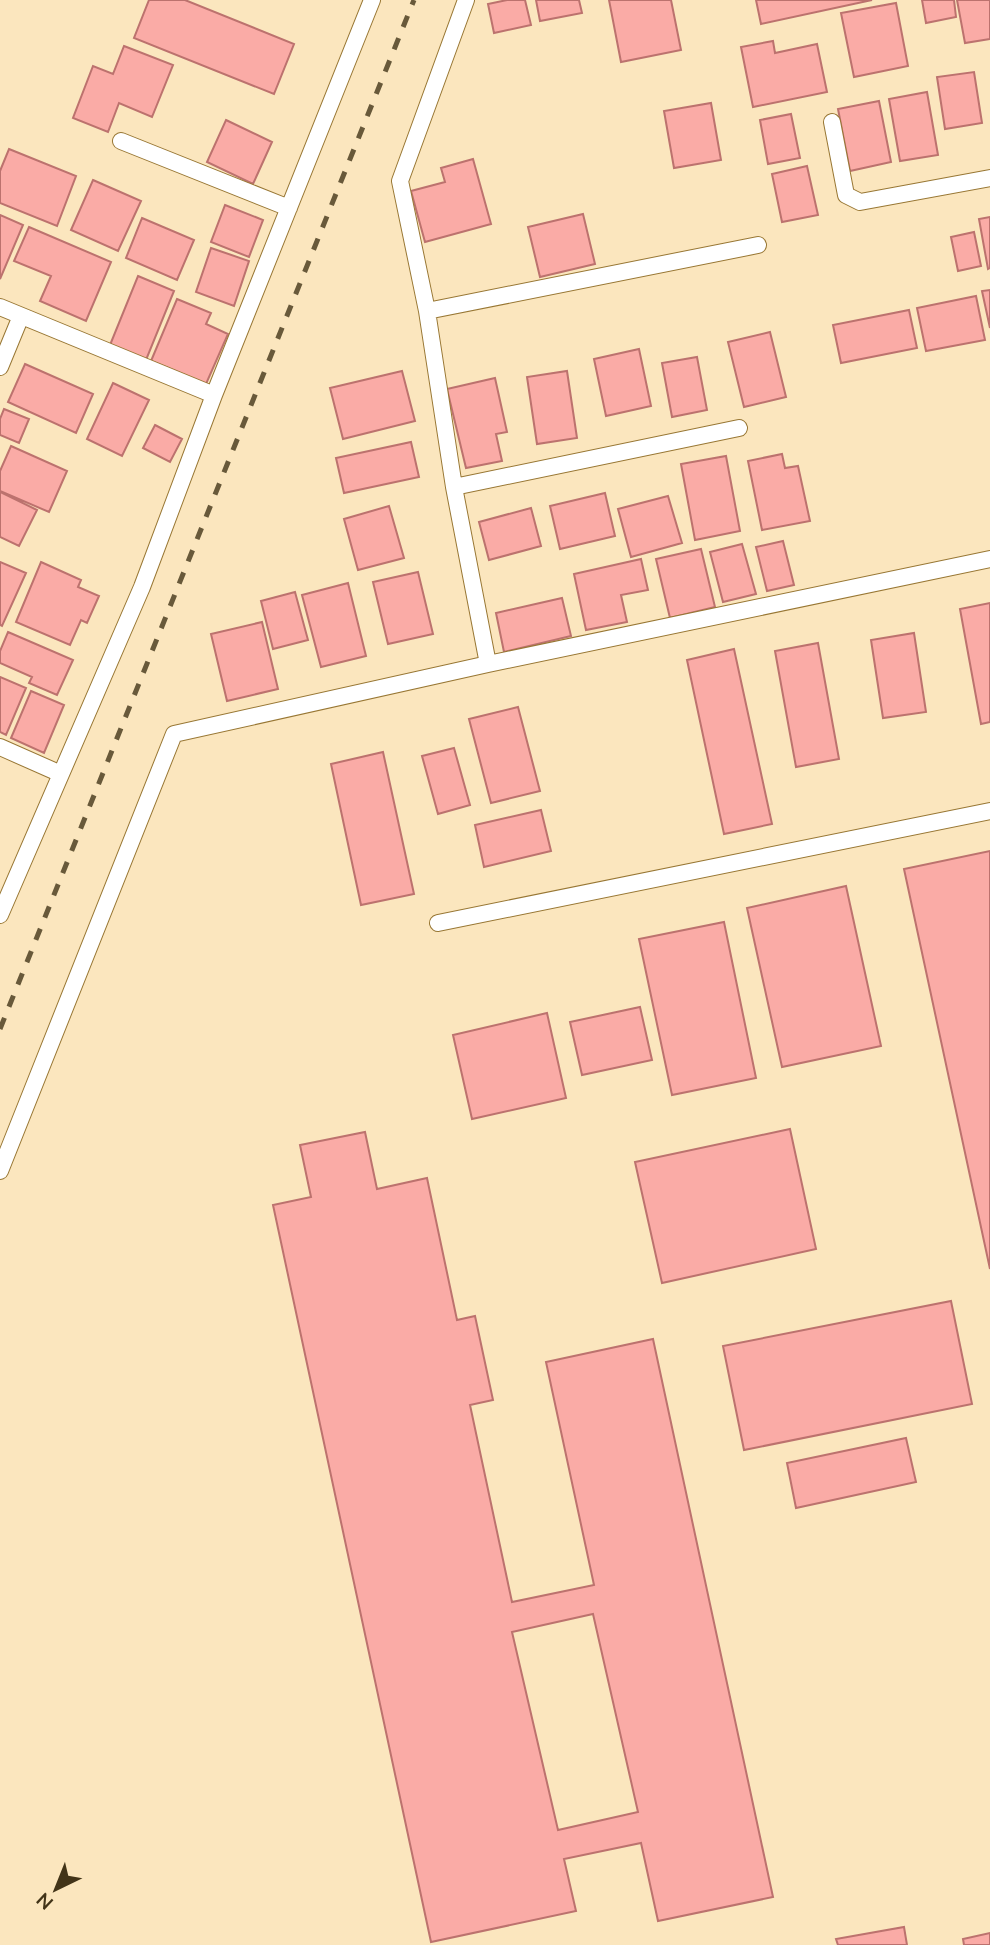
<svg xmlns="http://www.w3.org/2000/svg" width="990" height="1945" viewBox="0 0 990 1945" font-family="'Nunito Sans',sans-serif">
<rect width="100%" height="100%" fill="#fbe6be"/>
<path fill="#faaba6" stroke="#bc726e" stroke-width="2" fill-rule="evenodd" d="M 149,0 L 185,0 L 294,44 L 274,94 L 134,38 Z
M 507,0 L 525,0 L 531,25 L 494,33 L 488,4 Z
M 536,0 L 579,0 L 582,13 L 540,21 Z
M 609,0 L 671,0 L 681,50 L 621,62 Z
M 756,0 L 872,0 L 761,24 Z
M 922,0 L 954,0 L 956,17 L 926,23 Z
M 957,0 L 990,0 L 990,39 L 965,43 Z
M 896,3 L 908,66 L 854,77 L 841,13 Z
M 773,41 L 775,53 L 817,44 L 827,92 L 753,107 L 741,47 Z
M 124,46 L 173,65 L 152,117 L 119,103 L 108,132 L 73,118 L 93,66 L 113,74 Z
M 974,72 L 982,123 L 945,129 L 937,77 Z
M 927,92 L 938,155 L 900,161 L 889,99 Z
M 879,101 L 891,162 L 850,171 L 838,109 Z
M 711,103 L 721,160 L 674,168 L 664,111 Z
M 791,114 L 800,158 L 768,164 L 760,120 Z
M 226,120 L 272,142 L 253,184 L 207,162 Z
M 9,149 L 76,176 L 57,226 L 0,203 L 0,171 Z
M 473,159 L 491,224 L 425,242 L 411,191 L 445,182 L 441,168 Z
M 807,166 L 818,215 L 782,222 L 772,174 Z
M 93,180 L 141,201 L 118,251 L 71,230 Z
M 225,205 L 263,220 L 249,257 L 211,242 Z
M 583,214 L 595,264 L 540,277 L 528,227 Z
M 0,215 L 23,225 L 0,279 Z
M 990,217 L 990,268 L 988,269 L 979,219 Z
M 142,218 L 194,240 L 177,280 L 126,258 Z
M 29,227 L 111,262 L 86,321 L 40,301 L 51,276 L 14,261 Z
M 974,232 L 981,266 L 958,271 L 951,237 Z
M 211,248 L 249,261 L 234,306 L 196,292 Z
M 138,276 L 174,291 L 146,360 L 110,345 Z
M 990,290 L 990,328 L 982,291 Z
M 976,296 L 985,340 L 926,351 L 917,308 Z
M 177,299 L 211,313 L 206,324 L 228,334 L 206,384 L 151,361 Z
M 909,310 L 917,348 L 841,363 L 833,325 Z
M 770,332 L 786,397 L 744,407 L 728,342 Z
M 639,349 L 651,406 L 606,416 L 594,359 Z
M 697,357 L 707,410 L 672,417 L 662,363 Z
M 25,364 L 93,394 L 76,433 L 8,402 Z
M 402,371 L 415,421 L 343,439 L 330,388 Z
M 567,371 L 577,438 L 537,444 L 527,377 Z
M 495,378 L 507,432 L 496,434 L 502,461 L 466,468 L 447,389 Z
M 113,383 L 149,400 L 122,456 L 87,439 Z
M 4,409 L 29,419 L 19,443 L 0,435 L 0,419 Z
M 155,425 L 182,439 L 170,462 L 143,448 Z
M 411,442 L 419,477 L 344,493 L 336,458 Z
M 11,446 L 67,471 L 49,512 L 0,491 L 0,471 Z
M 782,454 L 785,468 L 798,466 L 810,521 L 762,530 L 748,461 Z
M 726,456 L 740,531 L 695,540 L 681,464 Z
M 0,492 L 37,510 L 19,546 L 0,537 Z
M 605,493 L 615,536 L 560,549 L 550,506 Z
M 668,496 L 682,543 L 631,557 L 618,509 Z
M 389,506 L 404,558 L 358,570 L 344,519 Z
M 531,508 L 541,546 L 489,560 L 479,522 Z
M 783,541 L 794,585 L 767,591 L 756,547 Z
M 742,544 L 756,594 L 723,602 L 710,552 Z
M 701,549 L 715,607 L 670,618 L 656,559 Z
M 641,559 L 648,590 L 621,595 L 627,622 L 586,630 L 574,574 Z
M 0,562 L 26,573 L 2,626 L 0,625 Z
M 41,562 L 81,580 L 78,587 L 99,596 L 87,623 L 81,620 L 70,645 L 16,622 Z
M 418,572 L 433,634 L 388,644 L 373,582 Z
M 348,583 L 366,656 L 321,667 L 302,595 Z
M 295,592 L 308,640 L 273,649 L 261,601 Z
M 562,598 L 571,636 L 504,652 L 496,613 Z
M 990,603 L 990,722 L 981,724 L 960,609 Z
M 262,622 L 278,689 L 227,701 L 211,634 Z
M 8,632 L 73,660 L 57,695 L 29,683 L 32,677 L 0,663 L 0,651 Z
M 914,633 L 926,712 L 883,718 L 871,640 Z
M 818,643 L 839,759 L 796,767 L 775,651 Z
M 734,649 L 772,824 L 724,834 L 687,660 Z
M 0,677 L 26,688 L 6,735 L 0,732 Z
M 31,691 L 64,705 L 44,753 L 11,738 Z
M 518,707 L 540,791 L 491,803 L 469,719 Z
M 454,748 L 470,805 L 438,814 L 422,756 Z
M 383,752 L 414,894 L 361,905 L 331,764 Z
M 541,810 L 551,851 L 484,867 L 475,825 Z
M 990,851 L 990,1269 L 904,869 Z
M 846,886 L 881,1046 L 782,1067 L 747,908 Z
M 724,922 L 756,1078 L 672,1095 L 639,939 Z
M 640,1007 L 652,1060 L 582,1075 L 570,1022 Z
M 547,1013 L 566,1098 L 472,1119 L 453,1035 Z
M 790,1129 L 816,1249 L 662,1283 L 635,1162 Z
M 365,1132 L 377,1189 L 427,1178 L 457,1320 L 475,1316 L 493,1400 L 470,1405 L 512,1602 L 594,1585 L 546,1362 L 653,1339 L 773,1897 L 658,1921 L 641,1843 L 564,1859 L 576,1911 L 431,1942 L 273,1205 L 311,1197 L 300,1145 ZM 593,1614 L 638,1812 L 558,1830 L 512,1632 Z
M 951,1301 L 972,1404 L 744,1450 L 723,1346 Z
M 906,1438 L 916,1482 L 796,1508 L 787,1463 Z
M 904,1927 L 907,1945 L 838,1945 L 836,1939 Z
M 990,1933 L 990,1945 L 964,1945 L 963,1939 Z"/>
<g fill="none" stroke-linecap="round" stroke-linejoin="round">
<g stroke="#987734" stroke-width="18">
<path id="service" d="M 466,0 L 400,181 L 427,311 L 454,487 L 488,664
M 832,122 L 846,195 L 860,202 L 990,178
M 121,141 L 289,208
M 0,307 L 214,395
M 427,311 L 758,245
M 0,367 L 21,316
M 454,487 L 739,428
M 0,747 L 61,774
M 0,915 L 142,587 L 214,395 L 372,0
M 438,923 L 990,811
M 0,1171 L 174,734 L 488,664 L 990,559"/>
</g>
<use href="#service" stroke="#fff" stroke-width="16"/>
<path stroke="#68593a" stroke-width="5" stroke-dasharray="12 12" stroke-linecap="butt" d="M 0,1029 L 414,0"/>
</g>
<g transform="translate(56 1889) rotate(223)" stroke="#fbe6be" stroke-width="5" paint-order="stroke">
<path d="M0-5L12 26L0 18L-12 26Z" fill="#423418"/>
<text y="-10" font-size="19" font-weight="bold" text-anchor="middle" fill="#423418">N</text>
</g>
</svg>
